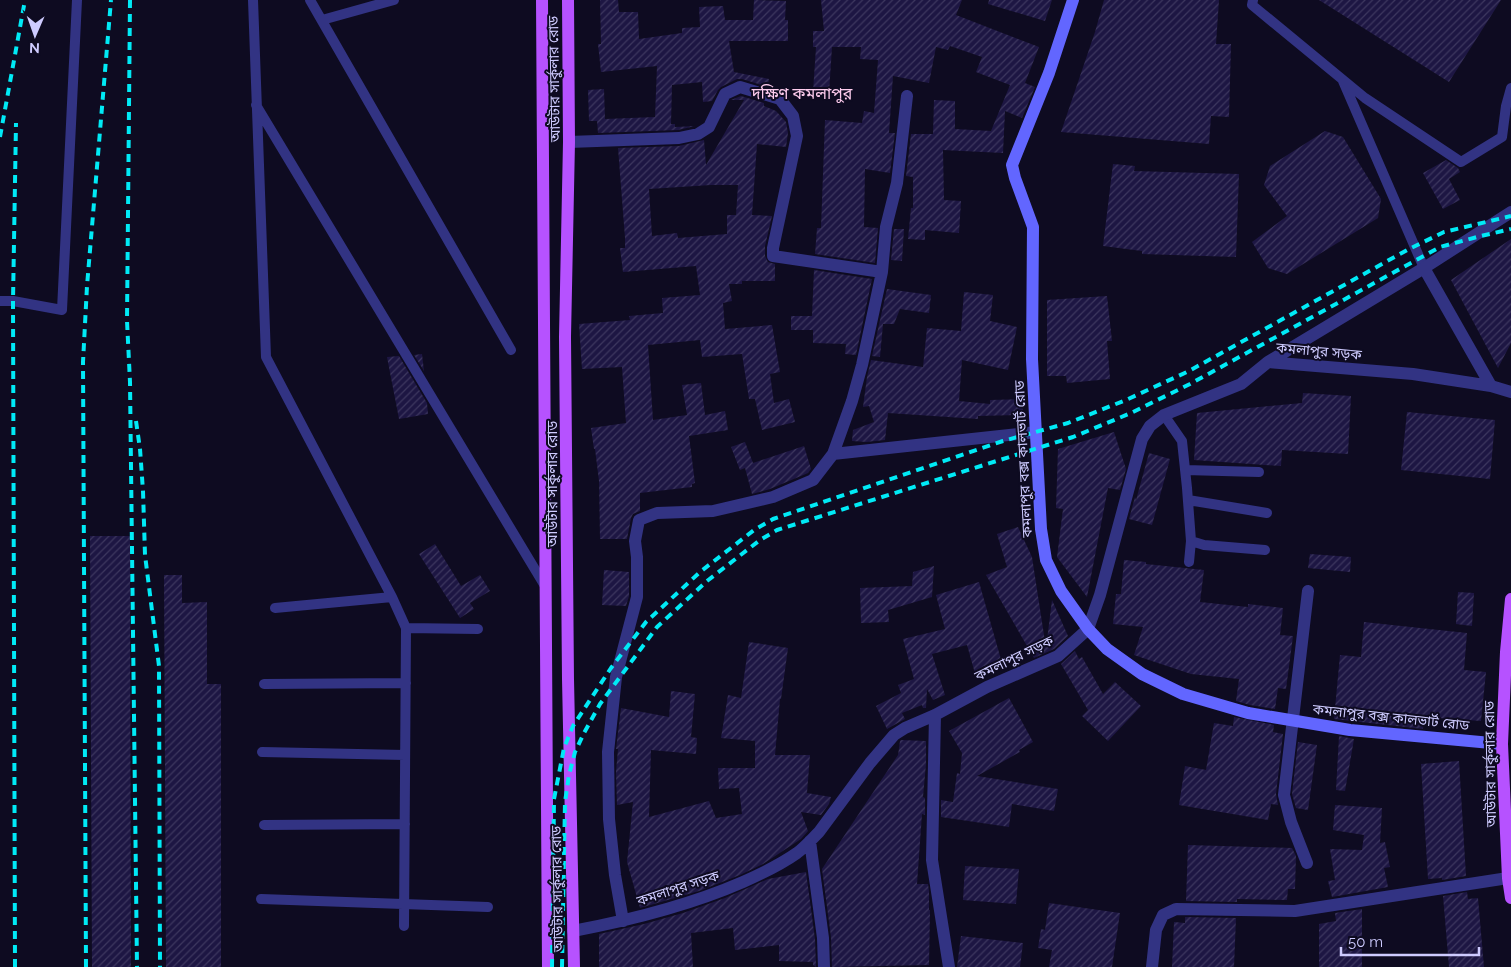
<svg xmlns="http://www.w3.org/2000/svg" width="1511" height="967" viewBox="0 0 1511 967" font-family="Raleway,'Noto Sans Bengali',sans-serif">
<defs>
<pattern id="building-hatch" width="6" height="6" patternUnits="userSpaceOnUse" patternTransform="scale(1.25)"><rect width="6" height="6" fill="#1d1643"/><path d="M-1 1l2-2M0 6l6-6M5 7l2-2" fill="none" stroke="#3d375f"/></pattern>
</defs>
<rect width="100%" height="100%" fill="#0e0b21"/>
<path fill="url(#building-hatch)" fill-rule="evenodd" d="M 600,0 L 618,0 L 619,12 L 638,12 L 639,39 L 682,33 L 682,28 L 700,27 L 699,7 L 723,6 L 725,20 L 753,20 L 754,0 L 786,1 L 785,20 L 788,20 L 788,41 L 729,41 L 734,72 L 769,79 L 768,87 L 742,79 L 737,79 L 721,87 L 718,90 L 712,101 L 703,102 L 702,82 L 672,85 L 671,124 L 675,124 L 675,127 L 696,126 L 695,126 L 678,130 L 598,133 L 597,121 L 589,121 L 588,90 L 604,89 L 605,119 L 655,117 L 657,66 L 601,72 L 598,44 L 601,44 Z
M 821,0 L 962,0 L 956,15 L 1039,47 L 1025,83 L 1035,87 L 1022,118 L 1005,111 L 1003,153 L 943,150 L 944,200 L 961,201 L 959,233 L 925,230 L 925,240 L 908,239 L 911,208 L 913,208 L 913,177 L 906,176 L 911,134 L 933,134 L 934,100 L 955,101 L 955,129 L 991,131 L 1010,85 L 976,72 L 982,57 L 950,46 L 948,50 L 936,47 L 929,83 L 893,76 L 889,133 L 895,133 L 890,173 L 865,169 L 864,227 L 878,228 L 875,263 L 815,254 L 817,228 L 821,228 L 825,120 L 862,123 L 864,111 L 874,113 L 878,60 L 860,59 L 861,47 L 832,47 L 829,93 L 813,92 L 816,47 L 813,47 L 813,31 L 824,31 Z
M 989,0 L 1052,0 L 1045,21 L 988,4 Z
M 1104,0 L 1219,0 L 1216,44 L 1231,44 L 1229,117 L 1211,116 L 1209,144 L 1061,132 L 1095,32 Z
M 1319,0 L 1501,0 L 1449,82 Z
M 741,96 L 764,103 L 764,106 L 776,111 L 786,122 L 788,133 L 786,147 L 757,144 L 752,215 L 772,216 L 765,246 L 765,256 L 768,262 L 775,264 L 775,281 L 742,281 L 742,284 L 729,284 L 732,301 L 723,303 L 725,329 L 772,325 L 780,372 L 770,374 L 774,403 L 789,399 L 795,422 L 762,430 L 755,399 L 749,399 L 742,354 L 702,357 L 700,340 L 648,345 L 653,420 L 687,415 L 682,385 L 701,383 L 705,415 L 725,411 L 728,430 L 689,436 L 695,483 L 692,484 L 692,487 L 640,493 L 640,511 L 633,514 L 631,518 L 627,539 L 600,539 L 599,481 L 595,449 L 594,449 L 591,428 L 626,423 L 622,367 L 582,369 L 579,324 L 630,320 L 629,316 L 663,313 L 662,298 L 700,295 L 696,266 L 623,272 L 620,248 L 625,248 L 625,238 L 618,148 L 679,146 L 704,140 L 706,165 L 744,100 L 731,100 ZM 711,185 L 738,185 L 736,215 L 727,215 L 727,234 L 678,238 L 677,233 L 652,236 L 649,189 Z
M 1325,131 L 1343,137 L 1381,199 L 1378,218 L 1287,274 L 1268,268 L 1252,242 L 1287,216 L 1264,185 L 1270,166 Z
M 1446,160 L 1458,168 L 1460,172 L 1449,179 L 1460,200 L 1443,209 L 1423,173 Z
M 1113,164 L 1135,166 L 1134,171 L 1239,174 L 1236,257 L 1142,254 L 1142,251 L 1103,246 Z
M 894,229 L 904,229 L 902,261 L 891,260 Z
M 1511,239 L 1511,343 L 1498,368 L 1451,280 Z
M 814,270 L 872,279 L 856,355 L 845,354 L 846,344 L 813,343 L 813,330 L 791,330 L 791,316 L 812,316 Z
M 887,289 L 931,295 L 929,313 L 900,309 L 894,324 L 883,324 L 880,357 L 872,356 Z
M 964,292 L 993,295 L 990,321 L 1017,327 L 1008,370 L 962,360 L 959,401 L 990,404 L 990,400 L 1022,399 L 1023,415 L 978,416 L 978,419 L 888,413 L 885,440 L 866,442 L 852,441 L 853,430 L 874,422 L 869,406 L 863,407 L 867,377 L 871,360 L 923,367 L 927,328 L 961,331 Z
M 1107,296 L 1112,341 L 1107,341 L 1110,379 L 1067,383 L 1066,376 L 1047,376 L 1047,300 Z
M 422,354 L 424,371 L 414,355 Z
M 399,356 L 427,403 L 428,414 L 399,419 L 387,357 Z
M 1303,393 L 1351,396 L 1348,454 L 1282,450 L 1281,466 L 1194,460 L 1197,413 L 1302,403 Z
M 1407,412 L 1495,420 L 1490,479 L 1401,470 Z
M 1114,432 L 1126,469 L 1120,490 L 1108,488 L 1087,597 L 1057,557 L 1063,509 L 1056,508 L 1058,449 Z
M 745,442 L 753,463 L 804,446 L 811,469 L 808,473 L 770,489 L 752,494 L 745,468 L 740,470 L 731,447 Z
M 1149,453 L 1170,459 L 1152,525 L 1129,519 L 1135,497 L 1136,500 Z
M 1018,527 L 1032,557 L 1046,648 L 1052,600 L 1068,636 L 1054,649 L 1034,658 L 986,575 L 1007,567 L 997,534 Z
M 90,536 L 130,536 L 131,967 L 92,967 Z
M 435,544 L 461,586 L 480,575 L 490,591 L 470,603 L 474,609 L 460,618 L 419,554 Z
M 1310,554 L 1351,557 L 1350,572 L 1308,568 Z
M 1124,560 L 1146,562 L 1146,564 L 1204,570 L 1200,602 L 1248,607 L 1248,604 L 1283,608 L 1280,635 L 1293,636 L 1286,689 L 1278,688 L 1275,709 L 1250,705 L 1236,701 L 1239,679 L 1191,674 L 1134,655 L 1143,627 L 1113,624 L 1116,594 L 1121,594 Z
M 934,566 L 932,597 L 888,610 L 889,622 L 861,623 L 860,588 L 912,586 L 913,572 Z
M 604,570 L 629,572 L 629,596 L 626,606 L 602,605 Z
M 164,575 L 182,575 L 182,603 L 207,602 L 207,684 L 221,684 L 221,967 L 166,967 Z
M 979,582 L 1002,663 L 976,677 L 967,645 L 932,654 L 945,695 L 933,700 L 927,689 L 926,708 L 923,708 L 922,705 L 902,713 L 905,719 L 887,729 L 876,706 L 901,693 L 898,685 L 914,679 L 903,639 L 945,629 L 936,595 Z
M 1458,592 L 1474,593 L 1472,626 L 1456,624 Z
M 1364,622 L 1467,633 L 1464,670 L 1486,672 L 1481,721 L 1424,717 L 1423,729 L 1334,719 L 1340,655 L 1361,657 Z
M 749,642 L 788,648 L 781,699 L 780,699 L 775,755 L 810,755 L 807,793 L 831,797 L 829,804 L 821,815 L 801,812 L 808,831 L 801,839 L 763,864 L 740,875 L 699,891 L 640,908 L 627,862 L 633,802 L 617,805 L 616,772 L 618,749 L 616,749 L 621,708 L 669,717 L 671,691 L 695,694 L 691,737 L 697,738 L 696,754 L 651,750 L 649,817 L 709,801 L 716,818 L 742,814 L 739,788 L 719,789 L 718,768 L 755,768 L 755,741 L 721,738 L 728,695 L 741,698 Z
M 1075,651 L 1079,659 L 1082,657 L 1103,694 L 1115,682 L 1141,706 L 1108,741 L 1082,716 L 1088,710 L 1061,664 Z
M 1009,698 L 1033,742 L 1019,750 L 1020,752 L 977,776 L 1058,789 L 1054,811 L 1012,804 L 1009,827 L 941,817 L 941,800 L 953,802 L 957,773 L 960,774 L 962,753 L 949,731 Z
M 1234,717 L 1274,725 L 1273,732 L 1283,734 L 1276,794 L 1278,805 L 1271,804 L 1268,820 L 1179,805 L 1185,766 L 1206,770 L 1214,723 L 1233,726 Z
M 1339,736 L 1354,739 L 1345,791 L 1336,790 Z
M 901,740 L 926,741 L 926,764 L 923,797 L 925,798 L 925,815 L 922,814 L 917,884 L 928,884 L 929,891 L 929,910 L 930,910 L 929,965 L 832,967 L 831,937 L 822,869 L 898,755 L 900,741 Z
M 1298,742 L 1317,745 L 1308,810 L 1296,808 L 1292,794 Z
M 1459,761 L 1466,876 L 1442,880 L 1442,878 L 1428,879 L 1421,764 Z
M 1335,805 L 1382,808 L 1380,843 L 1385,842 L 1390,867 L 1384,868 L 1388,887 L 1332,897 L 1328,881 L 1335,880 L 1330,849 L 1362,850 L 1364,835 L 1333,830 Z
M 1188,845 L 1292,848 L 1296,856 L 1295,889 L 1288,889 L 1287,900 L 1237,899 L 1237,902 L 1186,901 Z
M 965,866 L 1019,869 L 1016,904 L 963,900 Z
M 806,872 L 815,939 L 816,967 L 813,965 L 813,962 L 779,961 L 779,945 L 735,950 L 733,928 L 691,933 L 693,967 L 599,967 L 599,934 L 644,924 L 683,913 L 725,898 L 768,879 Z
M 1467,892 L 1468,899 L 1478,898 L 1484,967 L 1449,967 L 1443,896 Z
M 1049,903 L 1120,913 L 1112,967 L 1049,967 L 1052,950 L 1038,948 L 1041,929 L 1045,930 Z
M 1362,909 L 1362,967 L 1319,967 L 1319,924 L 1336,921 L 1335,913 Z
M 1185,917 L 1236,918 L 1234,967 L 1172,967 L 1174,922 L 1185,923 Z
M 961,936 L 1023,943 L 1020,967 L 957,967 Z"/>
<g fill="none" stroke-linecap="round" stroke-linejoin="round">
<path stroke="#323383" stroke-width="10" d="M 253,0 L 266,357 L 392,597 L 406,628 L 404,926
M 310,0 L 511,350
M 1253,0 L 1252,5 L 1365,98 L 1461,162 L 1502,137 L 1506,106 L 1511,88
M 322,20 L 394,0
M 1343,81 L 1424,268
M 256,105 L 545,586
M 0,301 L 13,301 L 62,310 L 77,0
M 1164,415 L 1182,441 L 1187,488 L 1191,541 L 1189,562
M 1185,470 L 1259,472
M 1188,500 L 1267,513
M 1191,541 L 1204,545 L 1265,550
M 275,608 L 392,597
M 406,628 L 478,629
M 264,684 L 406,683
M 262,752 L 405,755
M 264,825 L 405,824
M 261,899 L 488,907"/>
<path stroke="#323383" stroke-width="12" d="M 569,142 L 679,138 L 698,134 L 709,127 L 725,94 L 740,87 L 780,99 L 793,116 L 797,136 L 773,248 L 773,256 L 882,272
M 1424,268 L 1491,386 L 1511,392
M 1268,362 L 1424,268 L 1511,212
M 833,454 L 1036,432
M 935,715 L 932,860 L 949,967
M 810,841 L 823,938 L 824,967
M 1307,863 L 1291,822 L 1284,795 L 1308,591
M 623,921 L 615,875 L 609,819 L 608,752 L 616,677 L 637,597 L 637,557 L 635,541 L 639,520 L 657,513 L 713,511 L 773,497 L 813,480 L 833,454 L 852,401 L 862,365 L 882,272 L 886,227 L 897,183 L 907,96
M 573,931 C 631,920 688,906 743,882 C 761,874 780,865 797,853 C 805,847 812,839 819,832 L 870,763 L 894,735 L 905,728 L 935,715 L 987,687 L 1058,656 L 1088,629 L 1100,595 L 1142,439 L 1150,426 L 1164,415 L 1241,384 L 1268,362 L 1413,374 L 1491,386
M 1152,967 L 1156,930 L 1163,915 L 1176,909 L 1295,911 L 1508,878"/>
<path stroke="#6266ff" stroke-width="12" d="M 1073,0 L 1049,73 L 1012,165 L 1015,178 L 1033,227 L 1032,359 L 1041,529 L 1046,560 L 1061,591 L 1088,629 L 1107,649 L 1142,674 L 1183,694 L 1248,713 L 1350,730 L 1502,744"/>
<path stroke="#b652ff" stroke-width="12" d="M 542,0 L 548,967
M 568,0 L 569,142 L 565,337 L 568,679 L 574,967
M 1511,599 L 1506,652 L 1502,744 L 1508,878 L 1511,898"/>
<path stroke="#00eaf6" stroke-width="4" stroke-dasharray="8 6" stroke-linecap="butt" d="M 130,0 L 127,321 L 130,382 L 137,967
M 0,137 L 25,0
M 136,421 L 140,449 L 143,491 L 145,555 L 159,666 L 160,967
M 15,967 L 13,301 L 16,123
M 86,967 L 83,362 L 87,286 L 111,0
M 552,967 L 554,799 L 564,748 L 573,726 L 611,668 L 646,622 L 700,572 L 754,530 L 773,519 L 1003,441 L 1068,423 L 1126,400 L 1189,371 L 1409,249 L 1444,232 L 1511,216
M 562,967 L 565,802 L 569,775 L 575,752 L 584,733 L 600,704 L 657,627 L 707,581 L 760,540 L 777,530 L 1073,437 L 1131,413 L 1190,384 L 1440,247 L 1481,236 L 1511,229"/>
</g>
<g text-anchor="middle" stroke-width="4" stroke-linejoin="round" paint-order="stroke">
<g font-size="14" fill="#cecbff" stroke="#0e0b21">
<text transform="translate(554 79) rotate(-91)" y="5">আউটার সার্কুলার রোড</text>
<text transform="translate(1319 351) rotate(5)" y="5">কমলাপুর সড়ক</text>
<text transform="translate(1023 459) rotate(-93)" y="5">কমলাপুর বক্স কালভার্ট রোড</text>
<text transform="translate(552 484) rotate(-90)" y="5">আউটার সার্কুলার রোড</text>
<text transform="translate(1014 658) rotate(-26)" y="5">কমলাপুর সড়ক</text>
<text transform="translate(1391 717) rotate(6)" y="5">কমলাপুর বক্স কালভার্ট রোড</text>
<text transform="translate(1490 764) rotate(-91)" y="5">আউটার সার্কুলার রোড</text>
<text transform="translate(678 888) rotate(-18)" y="5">কমলাপুর সড়ক</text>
<text transform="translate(557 889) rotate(-91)" y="5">আউটার সার্কুলার রোড</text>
</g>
<g font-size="16" fill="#ffcdef" stroke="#0e0b21">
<text x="802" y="99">দক্ষিণ কমলাপুর</text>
</g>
</g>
<g transform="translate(35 35) rotate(182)" stroke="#0e0b21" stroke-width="4" paint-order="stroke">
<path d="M0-4L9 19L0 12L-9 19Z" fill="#cecbff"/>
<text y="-8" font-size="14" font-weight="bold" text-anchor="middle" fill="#cecbff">N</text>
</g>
<path d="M1341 947v8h138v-8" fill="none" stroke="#cecbff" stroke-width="2.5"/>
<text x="1348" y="947" font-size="15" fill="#cecbff" stroke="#0e0b21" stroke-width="4" paint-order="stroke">50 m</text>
</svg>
